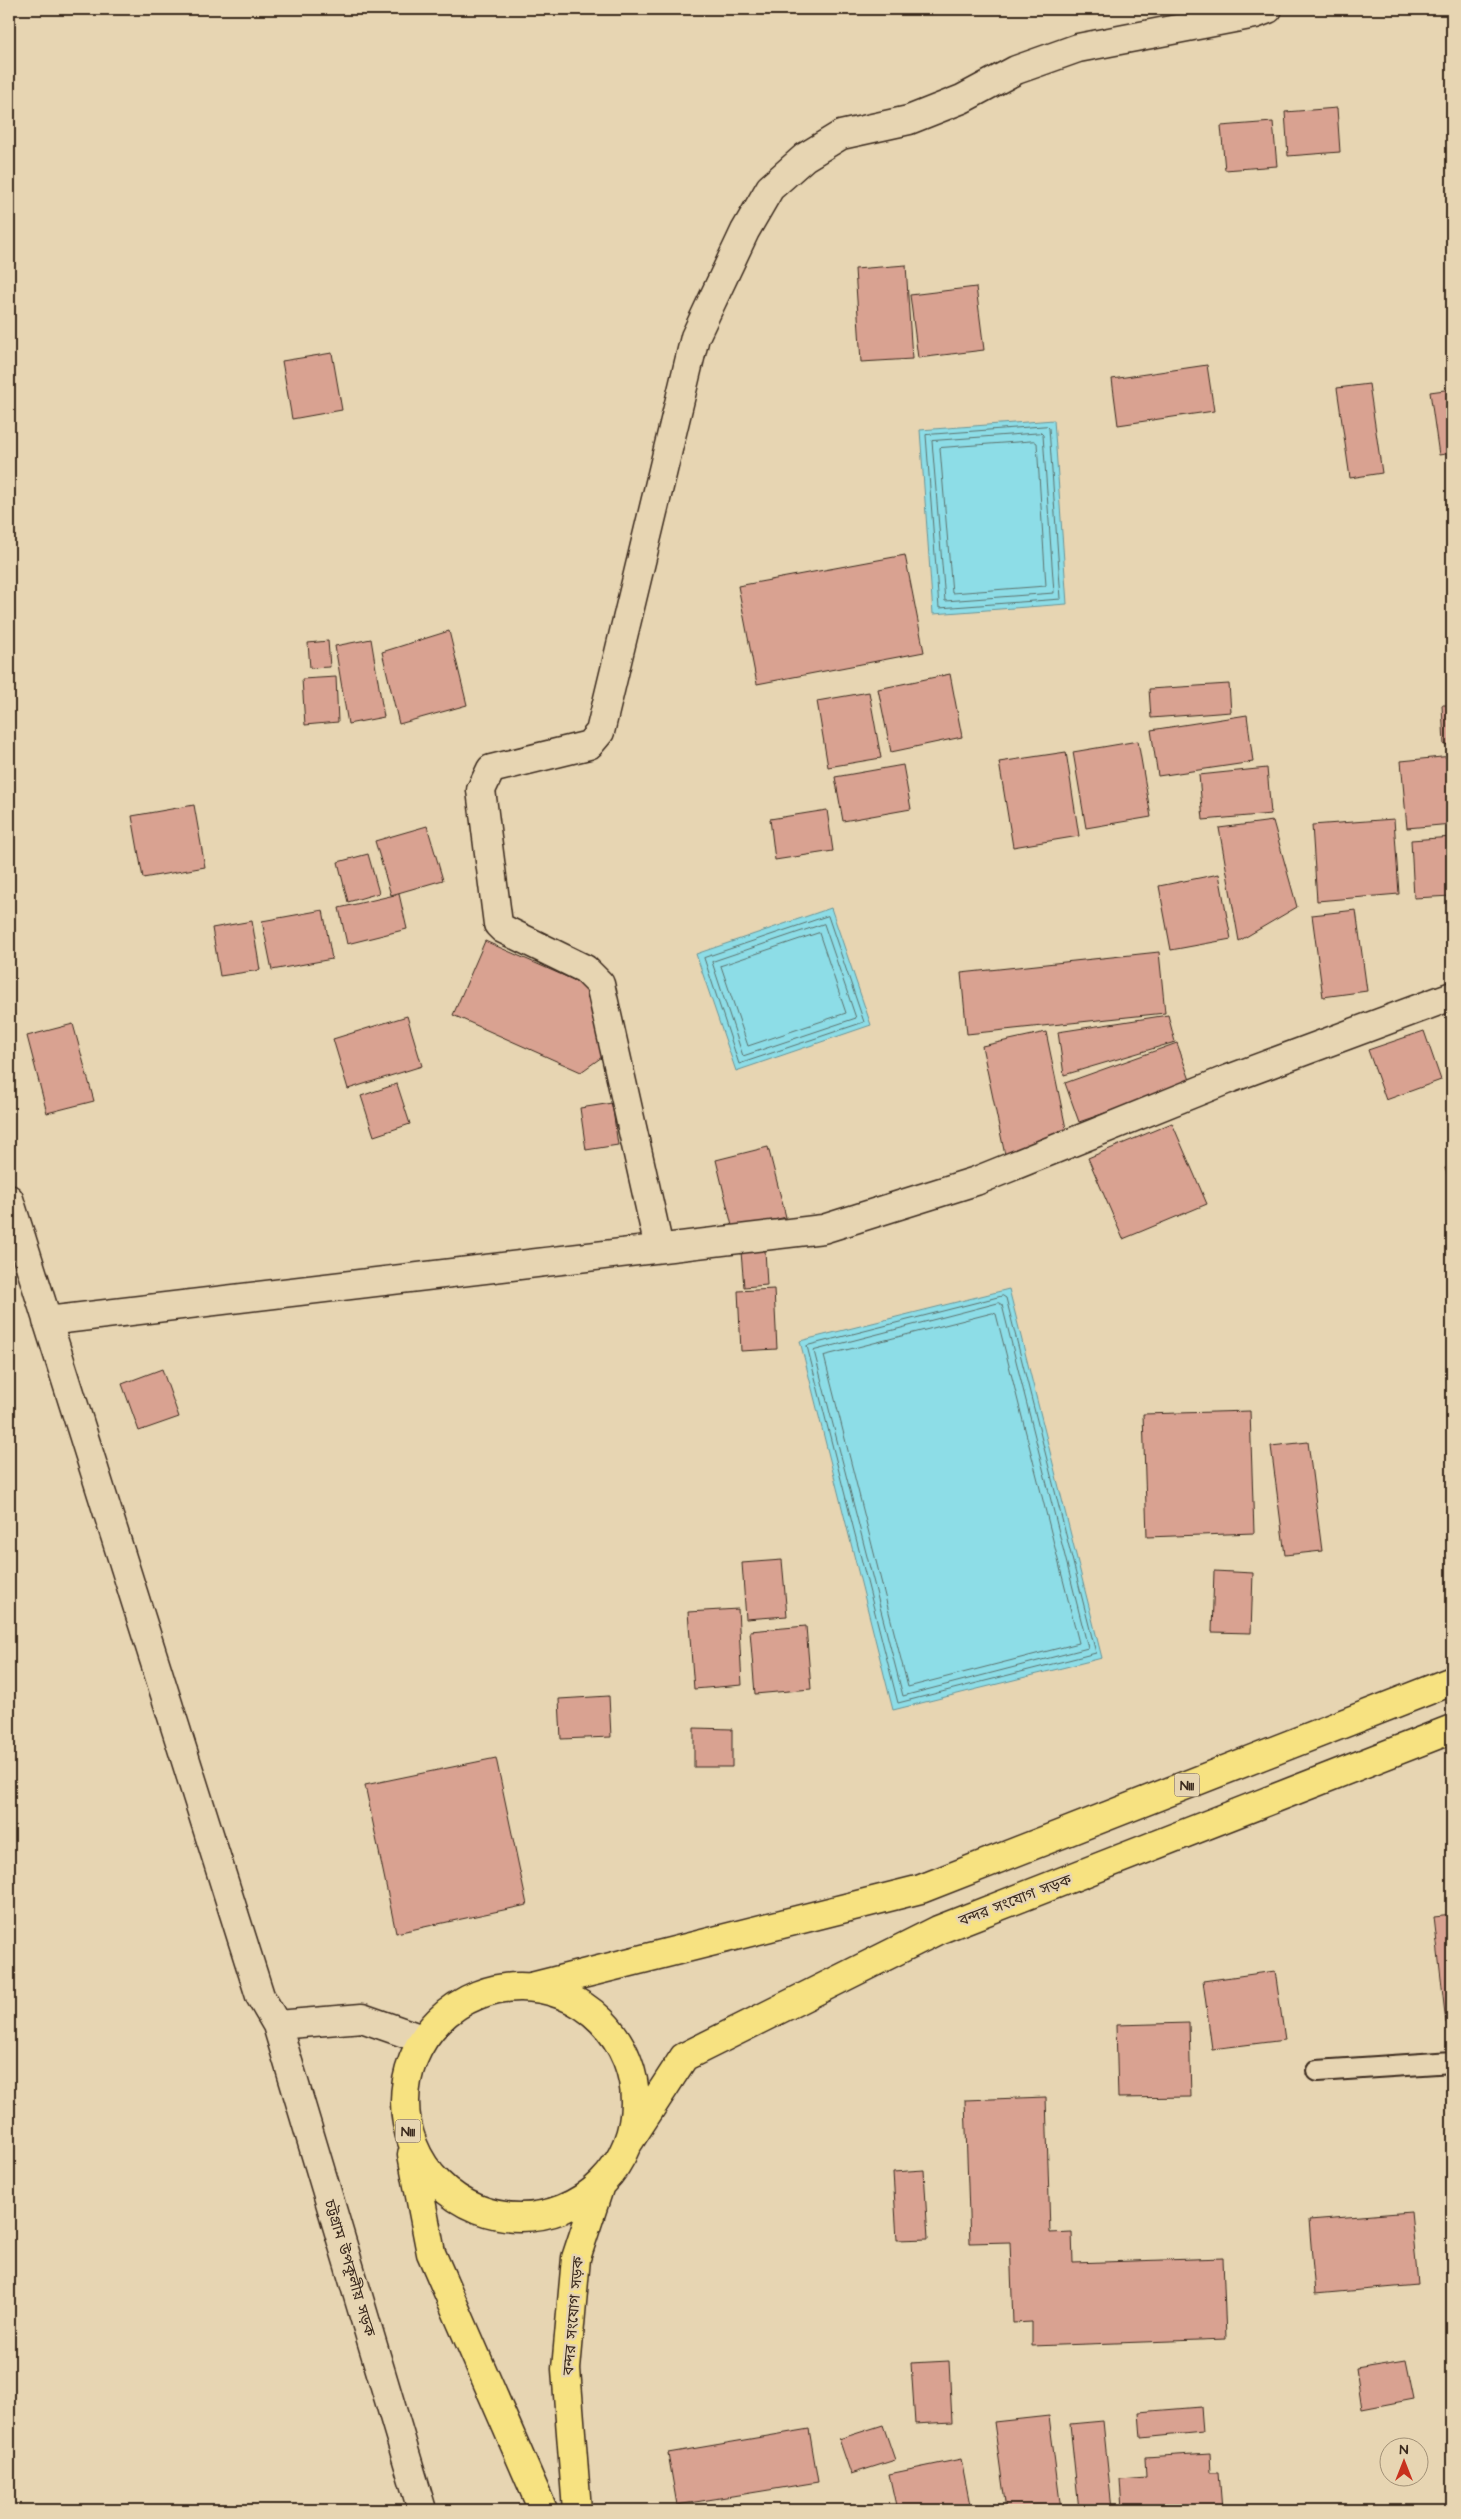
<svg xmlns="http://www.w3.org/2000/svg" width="1461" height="2519" viewBox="0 0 1461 2519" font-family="'Architects Daughter','Noto Sans Bengali',sans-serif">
<rect width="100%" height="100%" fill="#e7d5b2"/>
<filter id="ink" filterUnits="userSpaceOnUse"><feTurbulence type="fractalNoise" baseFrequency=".02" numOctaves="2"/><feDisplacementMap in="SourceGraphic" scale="10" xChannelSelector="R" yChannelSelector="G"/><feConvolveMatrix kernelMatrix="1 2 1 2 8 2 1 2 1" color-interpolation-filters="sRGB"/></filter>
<g filter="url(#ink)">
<path fill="#8ddde7" stroke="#6c9597" d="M 1054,420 L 1067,604 L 933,614 L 920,430 Z
M 831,908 L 871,1025 L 736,1071 L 696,954 Z
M 1009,1289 L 1102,1658 L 893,1710 L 800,1341 Z"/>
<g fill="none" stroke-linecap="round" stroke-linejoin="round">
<path stroke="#5c726e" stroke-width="1" d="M 1047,426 L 1049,428 L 1061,599 L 939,608 L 926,435 Z
M 1041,433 L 1043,435 L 1054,593 L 945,601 L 932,441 Z
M 1034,441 L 1037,443 L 1046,586 L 952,593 L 940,448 Z
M 828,916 L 864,1022 L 739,1064 L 704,958 Z
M 824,924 L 856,1018 L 743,1056 L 712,962 Z
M 819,933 L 846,1013 L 748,1046 L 721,966 Z
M 1003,1296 L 1006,1298 L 1096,1653 L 898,1703 L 807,1346 Z
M 999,1303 L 1002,1305 L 1088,1648 L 903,1696 L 814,1351 Z
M 993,1313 L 996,1314 L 1079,1643 L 908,1687 L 824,1356 Z"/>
</g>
<path fill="#d9a291" stroke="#3b2a1e" d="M 1337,108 L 1340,152 L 1288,156 L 1285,112 Z
M 1273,122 L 1277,166 L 1225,170 L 1221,126 Z
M 906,265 L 912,359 L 861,362 L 855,269 Z
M 976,287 L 984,350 L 918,358 L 910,295 Z
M 332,353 L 342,410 L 292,419 L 282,361 Z
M 1207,365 L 1214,411 L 1118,425 L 1112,379 Z
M 1369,384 L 1382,473 L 1350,478 L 1337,388 Z
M 1452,389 L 1452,453 L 1439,455 L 1430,392 Z
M 905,555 L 924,652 L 757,684 L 738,586 Z
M 449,631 L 467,705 L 399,724 L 382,652 Z
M 371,639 L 384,717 L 348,724 L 335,646 Z
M 328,641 L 330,667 L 310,668 L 308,643 Z
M 950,674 L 962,737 L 891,752 L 878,689 Z
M 336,677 L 338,722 L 305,725 L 302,679 Z
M 1229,684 L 1231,712 L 1151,718 L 1149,689 Z
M 869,692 L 881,758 L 828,767 L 817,701 Z
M 1442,705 L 1452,705 L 1452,744 L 1444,745 Z
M 1247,715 L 1253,762 L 1158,776 L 1151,730 Z
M 1138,741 L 1151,817 L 1086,828 L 1073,752 Z
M 1066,752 L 1079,836 L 1013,847 L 999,762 Z
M 1452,756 L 1452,824 L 1407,828 L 1401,761 Z
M 903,765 L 911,809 L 843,821 L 835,777 Z
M 1267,768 L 1271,814 L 1203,820 L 1199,775 Z
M 194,805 L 205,867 L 143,878 L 132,816 Z
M 827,810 L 833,851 L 775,860 L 770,819 Z
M 1394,819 L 1399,894 L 1317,901 L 1312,825 Z
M 1273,821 L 1297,907 L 1239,941 L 1219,828 Z
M 427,826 L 443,880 L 391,895 L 375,841 Z
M 1452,837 L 1452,896 L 1414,898 L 1411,840 Z
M 368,854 L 379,893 L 348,902 L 338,862 Z
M 1219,874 L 1231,939 L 1171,950 L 1159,886 Z
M 399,894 L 407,929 L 347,944 L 339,908 Z
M 323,910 L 332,959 L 272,970 L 262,921 Z
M 1356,910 L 1367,991 L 1323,997 L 1312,915 Z
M 252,921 L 260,970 L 220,976 L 212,928 Z
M 485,941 L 585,985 L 602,1057 L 581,1072 L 453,1015 Z
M 1159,952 L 1165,1013 L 967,1034 L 961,973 Z
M 1168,1015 L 1175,1042 L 1064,1075 L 1058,1032 Z
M 407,1016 L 422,1066 L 348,1089 L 333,1039 Z
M 73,1024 L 94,1101 L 47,1113 L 27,1036 Z
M 1424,1031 L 1441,1080 L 1386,1100 L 1368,1050 Z
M 1046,1032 L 1069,1143 L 1005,1155 L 982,1046 Z
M 1177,1043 L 1191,1083 L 1079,1122 L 1065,1083 Z
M 397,1084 L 410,1124 L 374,1136 L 361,1096 Z
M 612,1103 L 618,1145 L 586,1150 L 580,1108 Z
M 1172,1123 L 1207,1204 L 1123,1239 L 1088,1158 Z
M 768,1147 L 786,1217 L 733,1230 L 716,1160 Z
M 1452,1165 L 1452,1188 L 1445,1168 Z
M 765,1250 L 767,1285 L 744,1287 L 741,1252 Z
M 774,1289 L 777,1349 L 741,1351 L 738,1291 Z
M 162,1369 L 179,1417 L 139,1431 L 122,1384 Z
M 1250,1411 L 1254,1533 L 1147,1537 L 1143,1414 Z
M 1308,1442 L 1322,1551 L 1285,1555 L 1271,1446 Z
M 782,1560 L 787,1616 L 746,1619 L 742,1563 Z
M 1214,1571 L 1253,1573 L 1251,1633 L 1212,1632 Z
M 738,1609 L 742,1685 L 694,1689 L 688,1612 Z
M 806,1626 L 811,1689 L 755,1694 L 750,1631 Z
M 609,1696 L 611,1737 L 561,1739 L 559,1699 Z
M 694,1728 L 732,1729 L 732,1767 L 694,1767 Z
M 496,1758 L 527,1905 L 396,1933 L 365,1785 Z
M 1452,1915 L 1452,2022 L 1446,2023 L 1434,1917 Z
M 1275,1971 L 1285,2040 L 1212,2049 L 1203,1981 Z
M 1189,2023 L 1191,2097 L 1118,2098 L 1116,2025 Z
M 1046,2097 L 1050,2233 L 1072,2232 L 1073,2263 L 1223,2258 L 1226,2339 L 1032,2346 L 1032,2322 L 1013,2323 L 1010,2242 L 970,2243 L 965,2100 Z
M 924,2170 L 928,2239 L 897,2240 L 893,2172 Z
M 1411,2212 L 1418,2285 L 1315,2294 L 1309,2220 Z
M 1406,2360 L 1414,2399 L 1362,2409 L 1356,2368 Z
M 949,2361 L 952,2422 L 915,2424 L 911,2363 Z
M 1201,2407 L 1203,2432 L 1141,2438 L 1139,2412 Z
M 1049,2416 L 1061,2510 L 1006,2510 L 994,2422 Z
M 1449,2418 L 1452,2418 L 1452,2449 Z
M 1103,2421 L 1112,2510 L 1079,2510 L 1070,2424 Z
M 883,2425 L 895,2460 L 851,2474 L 839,2439 Z
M 809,2429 L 818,2482 L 677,2505 L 668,2453 Z
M 1210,2453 L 1211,2472 L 1219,2472 L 1222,2510 L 1122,2510 L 1120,2479 L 1146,2477 L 1145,2457 Z
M 961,2459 L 971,2510 L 897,2510 L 889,2474 Z"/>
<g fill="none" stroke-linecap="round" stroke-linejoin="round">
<g stroke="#3b2a1e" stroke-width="24">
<path id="service" d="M 1317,2071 L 1452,2062"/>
</g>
<g stroke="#3b2a1e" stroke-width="31">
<path id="minor" d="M 9,1199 L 260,1996 L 277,2025 L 362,2018 L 422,2039
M 659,1248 L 600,984 L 585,969 L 503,929 L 498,924 L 481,790 L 491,769 L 589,745 L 600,732 L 695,337 L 745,231 L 770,188 L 805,157 L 841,135 L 909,120 L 962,99 L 1016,70 L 1078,48 L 1255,14 L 1268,9
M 47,1321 L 823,1229 L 976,1181 L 1226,1080 L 1452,996
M 277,2025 L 422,2510"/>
</g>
<g stroke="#3b2a1e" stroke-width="31">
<path id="trunk" d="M405 2102a115 115 0 1 1 230 0a115 115 0 1 1-230 0Z
M 531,1987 L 921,1889 L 1452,1681
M 628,2143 L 684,2057 L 938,1930 L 1452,1729
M 412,2154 L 431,2253 L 543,2510
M 577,2510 L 566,2369 L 576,2258 L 600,2185"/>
</g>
<use href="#service" stroke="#e7d5b2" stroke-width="20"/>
<use href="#minor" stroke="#e7d5b2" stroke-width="28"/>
<use href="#trunk" stroke="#f7e281" stroke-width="28"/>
</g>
</g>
<g text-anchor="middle" stroke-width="5" stroke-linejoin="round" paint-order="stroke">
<g fill="#e7d5b2" stroke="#6f5d4a" stroke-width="1">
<rect x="1174.5" y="1773.5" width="25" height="23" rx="4"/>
<rect x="395.5" y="2119.5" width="25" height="23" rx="4"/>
</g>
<g font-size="14" font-weight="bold" fill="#3b2a1e">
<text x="1187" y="1790">N111</text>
<text x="408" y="2136">N111</text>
</g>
<g font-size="15" fill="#3b2a1e" stroke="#e7d5b2">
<text transform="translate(1015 1900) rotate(-21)" y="5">বন্দর সংযোগ সড়ক</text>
<text transform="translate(350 2268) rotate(73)" y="5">চট্টগ্রাম উপকূলীয় সড়ক</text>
<text transform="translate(573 2316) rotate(-85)" y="5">বন্দর সংযোগ সড়ক</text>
</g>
</g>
<rect width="1461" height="2519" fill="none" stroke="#e7d5b2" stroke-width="30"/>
<rect x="15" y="15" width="1431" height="2489" fill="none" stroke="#3b2a1e" stroke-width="2" filter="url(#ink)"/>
<g transform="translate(1404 2462)"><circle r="24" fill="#e7d5b2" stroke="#a29177"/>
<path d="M0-4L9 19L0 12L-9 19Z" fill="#c8321e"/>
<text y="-8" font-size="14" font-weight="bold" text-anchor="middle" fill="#3b2a1e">N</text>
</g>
</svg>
